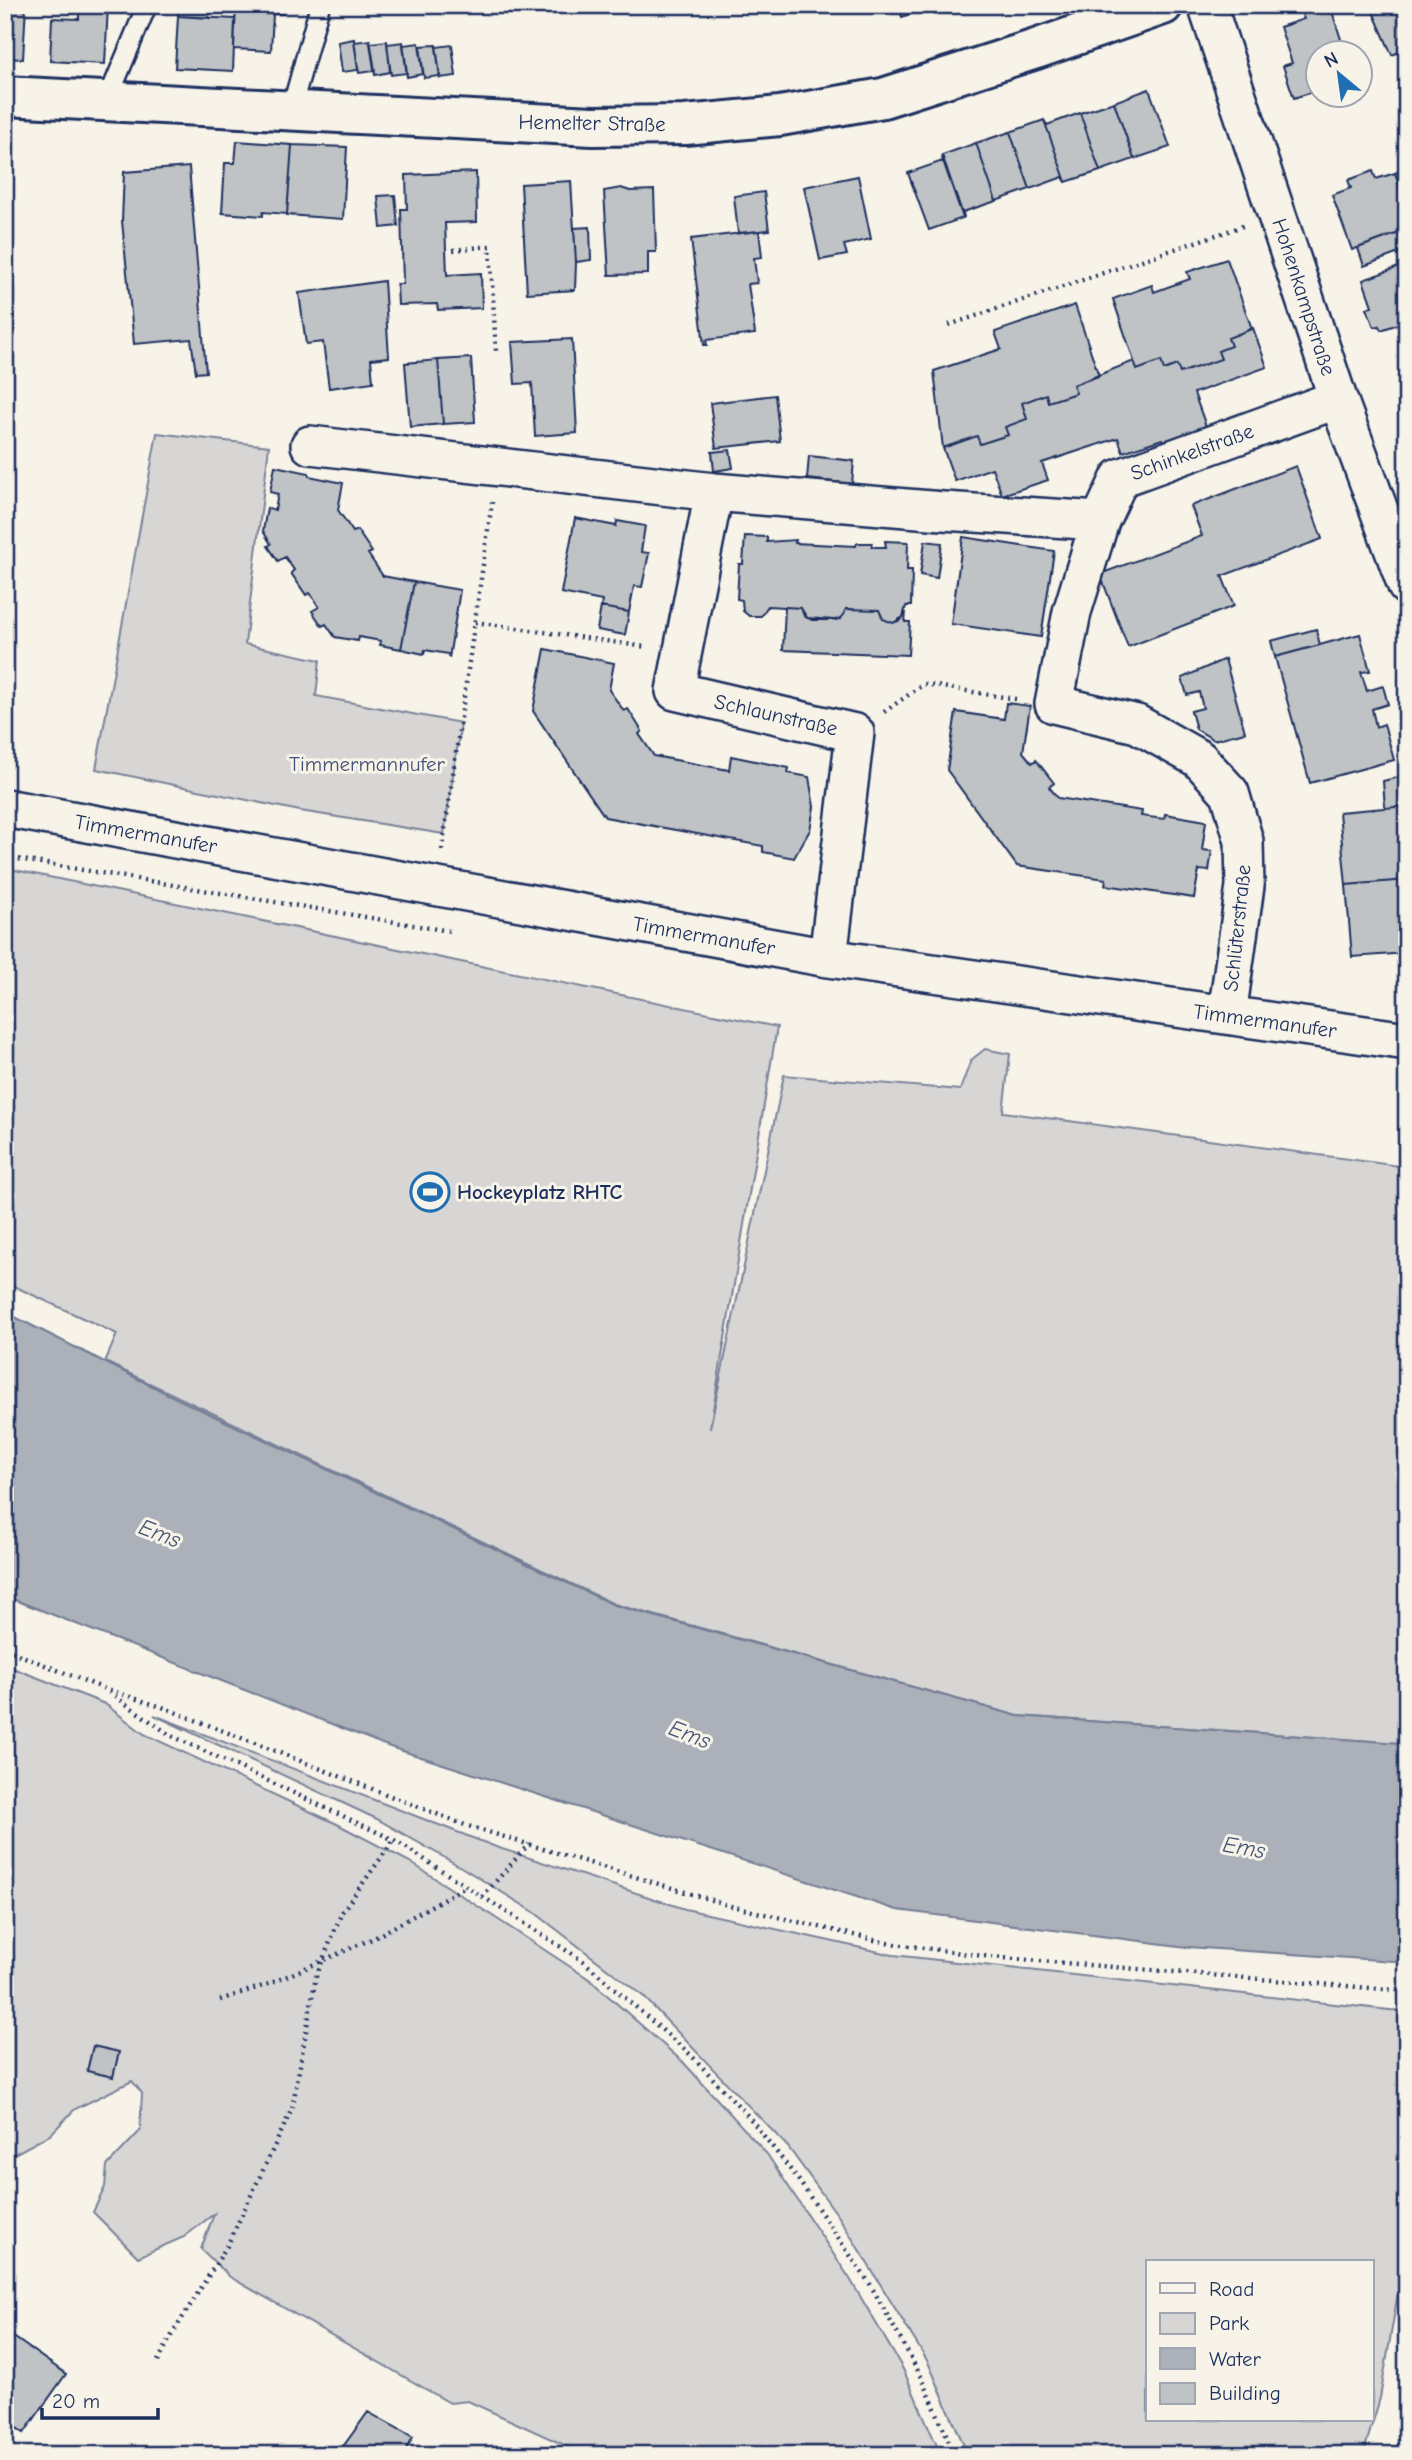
<svg xmlns="http://www.w3.org/2000/svg" width="1412" height="2460" viewBox="0 0 1412 2460" font-family="'Comic Neue',sans-serif">
<rect width="100%" height="100%" fill="#f7f3e8"/>
<filter id="ink" filterUnits="userSpaceOnUse"><feTurbulence type="fractalNoise" baseFrequency=".0143" numOctaves="2"/><feDisplacementMap in="SourceGraphic" scale="14" xChannelSelector="R" yChannelSelector="G"/><feConvolveMatrix kernelMatrix="1 2 1 2 8 2 1 2 1" color-interpolation-filters="sRGB"/></filter>
<g filter="url(#ink)">
<path fill="#d7d6d4" stroke="#798299" stroke-width="2" fill-rule="evenodd" d="M 157,433 L 269,446 L 245,644 L 320,660 L 316,696 L 461,723 L 444,834 L 300,811 L 96,769 Z
M 5,868 L 777,1027 L 710,1428 L 784,1075 L 960,1090 L 971,1060 L 985,1049 L 1010,1054 L 1003,1112 L 1407,1167 L 1407,1739 L 1400,1743 L 1018,1716 L 614,1604 L 105,1362 L 117,1334 L 5,1282 Z
M 5,1665 L 105,1704 L 144,1734 L 337,1824 L 410,1862 L 589,1979 L 684,2063 L 767,2154 L 850,2279 L 903,2369 L 941,2455 L 586,2455 L 468,2401 L 450,2403 L 230,2277 L 201,2249 L 214,2214 L 184,2237 L 138,2257 L 93,2212 L 105,2187 L 107,2166 L 140,2131 L 142,2093 L 132,2081 L 75,2109 L 50,2135 L 5,2159 Z
M 154,1715 L 496,1847 L 685,1909 L 893,1955 L 1407,2012 L 1407,2240 L 1380,2398 L 1363,2455 L 968,2455 L 928,2362 L 839,2217 L 788,2147 L 643,1996 L 534,1912 L 461,1867 L 377,1819 ZM 1148,2262 L 1372,2262 L 1372,2420 L 1148,2420 Z"/>
<path fill="#acb0b9" stroke="#727c95" stroke-width="2" d="M 5,1312 L 174,1397 L 614,1605 L 1018,1716 L 1400,1743 L 1407,1739 L 1407,1962 L 1187,1947 L 897,1910 L 390,1747 L 5,1596 Z"/>
<path fill="#c0c3c5" stroke="#1b2f5e" stroke-width="2" d="M 5,5 L 26,5 L 23,59 L 5,58 Z
M 79,5 L 108,5 L 105,64 L 50,61 L 52,18 L 79,19 Z
M 179,5 L 210,5 L 209,18 L 178,16 Z
M 236,5 L 283,5 L 283,14 L 273,14 L 271,51 L 234,49 Z
M 898,5 L 936,5 L 902,17 Z
M 1322,5 L 1330,5 L 1345,52 L 1318,52 L 1318,90 L 1294,98 L 1283,66 L 1292,63 L 1280,27 L 1304,19 L 1301,12 Z
M 1370,5 L 1407,5 L 1407,49 L 1392,55 Z
M 178,16 L 235,19 L 233,71 L 175,68 Z
M 354,39 L 358,70 L 342,72 L 338,42 Z
M 370,40 L 375,71 L 359,73 L 354,42 Z
M 387,41 L 390,72 L 375,75 L 370,43 Z
M 403,42 L 407,73 L 391,75 L 387,44 Z
M 419,43 L 423,74 L 407,77 L 403,45 Z
M 436,45 L 440,76 L 424,78 L 420,46 Z
M 452,45 L 456,76 L 440,78 L 436,47 Z
M 1149,89 L 1170,147 L 1134,159 L 1114,102 Z
M 1114,102 L 1134,159 L 1100,171 L 1080,113 Z
M 1080,113 L 1100,171 L 1066,182 L 1044,120 L 1047,125 Z
M 1044,120 L 1066,182 L 1063,177 L 1030,189 L 1010,132 Z
M 1010,132 L 1030,189 L 996,201 L 976,143 Z
M 237,141 L 292,145 L 287,214 L 263,212 L 263,216 L 222,213 L 225,163 L 235,163 Z
M 976,143 L 996,201 L 963,212 L 964,218 L 942,155 Z
M 292,145 L 347,147 L 343,219 L 287,215 Z
M 941,155 L 963,218 L 929,230 L 908,173 L 943,161 Z
M 189,167 L 206,372 L 196,373 L 191,339 L 134,344 L 122,221 L 124,172 Z
M 1407,169 L 1407,191 L 1402,193 L 1395,173 Z
M 1373,171 L 1376,179 L 1395,173 L 1407,205 L 1407,230 L 1352,250 L 1332,195 L 1351,188 L 1348,180 Z
M 476,172 L 477,222 L 445,223 L 447,275 L 481,273 L 482,308 L 438,310 L 437,304 L 398,305 L 397,284 L 403,284 L 401,209 L 407,209 L 406,175 Z
M 858,176 L 871,239 L 844,245 L 847,255 L 820,260 L 804,187 Z
M 571,181 L 576,262 L 575,290 L 527,293 L 521,184 Z
M 621,188 L 630,191 L 654,190 L 656,252 L 648,252 L 648,274 L 609,275 L 604,191 Z
M 764,192 L 769,230 L 738,233 L 734,196 Z
M 395,195 L 398,226 L 381,228 L 378,196 Z
M 590,227 L 591,260 L 576,262 L 574,228 Z
M 1407,230 L 1407,250 L 1364,266 L 1358,248 Z
M 759,231 L 762,257 L 754,258 L 757,283 L 748,284 L 755,334 L 706,340 L 707,345 L 704,345 L 691,239 Z
M 1227,259 L 1252,329 L 1228,338 L 1231,346 L 1218,351 L 1221,359 L 1180,373 L 1177,365 L 1164,370 L 1161,361 L 1137,370 L 1113,299 L 1152,285 L 1154,292 L 1190,279 L 1187,272 Z
M 1407,264 L 1407,321 L 1381,330 L 1379,326 L 1374,327 L 1367,308 L 1372,306 L 1363,280 Z
M 384,281 L 389,357 L 371,359 L 373,382 L 329,388 L 323,342 L 306,344 L 299,293 Z
M 1075,305 L 1099,376 L 1073,385 L 1076,393 L 1048,402 L 1046,394 L 1022,403 L 1027,419 L 1005,427 L 1008,435 L 980,444 L 977,436 L 943,448 L 934,371 L 1001,349 L 995,332 Z
M 1253,328 L 1267,367 L 1194,393 L 1207,429 L 1164,444 L 1162,439 L 1123,452 L 1118,438 L 1042,463 L 1048,480 L 1002,495 L 992,468 L 955,481 L 943,448 L 977,436 L 980,444 L 1008,435 L 1005,427 L 1027,419 L 1022,403 L 1046,394 L 1048,402 L 1076,393 L 1073,385 L 1134,361 L 1137,370 L 1161,361 L 1164,370 L 1177,365 L 1180,373 L 1221,359 L 1218,351 L 1231,346 L 1228,338 Z
M 1407,332 L 1407,353 L 1404,354 L 1397,335 Z
M 572,339 L 577,433 L 535,436 L 532,383 L 515,384 L 512,342 Z
M 471,358 L 475,422 L 443,424 L 438,360 Z
M 438,360 L 443,424 L 410,427 L 405,363 Z
M 775,395 L 780,441 L 716,448 L 710,403 Z
M 730,450 L 733,468 L 714,471 L 712,452 Z
M 809,456 L 854,461 L 852,484 L 807,479 Z
M 275,466 L 309,473 L 309,476 L 343,483 L 338,510 L 353,532 L 357,530 L 372,552 L 368,554 L 383,576 L 414,582 L 401,649 L 380,645 L 381,641 L 359,637 L 358,641 L 335,637 L 326,624 L 322,626 L 312,611 L 319,607 L 310,593 L 306,595 L 291,573 L 294,570 L 285,557 L 278,561 L 268,546 L 271,544 L 263,531 L 267,508 L 275,510 L 278,494 L 270,492 Z
M 1296,466 L 1322,539 L 1222,576 L 1234,606 L 1128,647 L 1100,574 L 1202,536 L 1191,506 Z
M 575,518 L 616,526 L 617,521 L 645,526 L 641,552 L 649,553 L 642,587 L 634,586 L 629,612 L 601,607 L 602,601 L 561,593 Z
M 745,536 L 767,537 L 767,542 L 796,540 L 795,543 L 856,546 L 857,543 L 872,543 L 872,547 L 886,547 L 885,541 L 908,542 L 907,570 L 912,570 L 911,606 L 906,606 L 903,617 L 893,623 L 883,619 L 879,610 L 846,609 L 841,619 L 834,620 L 807,618 L 801,608 L 768,606 L 761,616 L 749,616 L 743,611 L 742,600 L 737,599 L 739,564 L 743,564 Z
M 963,537 L 1054,551 L 1041,637 L 951,624 Z
M 925,541 L 942,543 L 937,578 L 920,575 Z
M 414,582 L 460,590 L 449,658 L 448,654 L 425,650 L 424,654 L 401,649 Z
M 601,607 L 629,612 L 625,635 L 597,630 Z
M 785,607 L 801,608 L 804,616 L 812,620 L 837,620 L 844,615 L 846,609 L 879,610 L 883,619 L 893,623 L 901,620 L 906,612 L 905,622 L 910,622 L 908,655 L 783,650 Z
M 1316,629 L 1320,645 L 1275,657 L 1271,641 Z
M 1360,634 L 1370,671 L 1361,672 L 1367,691 L 1383,686 L 1387,701 L 1388,704 L 1372,709 L 1376,727 L 1384,724 L 1394,760 L 1310,783 L 1275,657 Z
M 545,649 L 614,663 L 609,690 L 624,711 L 628,709 L 642,731 L 639,734 L 654,756 L 729,770 L 731,756 L 789,768 L 788,773 L 809,777 L 814,807 L 810,830 L 794,858 L 763,852 L 763,846 L 605,817 L 533,711 Z
M 1225,659 L 1245,732 L 1214,740 L 1196,729 L 1191,711 L 1203,708 L 1199,692 L 1187,695 L 1182,678 Z
M 1006,703 L 1030,706 L 1023,752 L 1032,763 L 1036,760 L 1054,783 L 1049,787 L 1058,798 L 1142,811 L 1141,816 L 1164,819 L 1165,814 L 1206,821 L 1202,850 L 1212,851 L 1209,871 L 1199,870 L 1194,898 L 1105,885 L 1106,879 L 1017,866 L 947,770 L 956,712 L 1004,719 Z
M 1407,775 L 1407,806 L 1385,808 L 1383,781 Z
M 1407,806 L 1407,880 L 1346,885 L 1339,812 Z
M 1407,880 L 1407,953 L 1352,957 L 1346,885 Z
M 93,2046 L 119,2052 L 113,2077 L 87,2071 Z
M 5,2331 L 66,2374 L 24,2433 L 5,2420 Z
M 368,2412 L 413,2437 L 403,2455 L 337,2455 Z"/>
<g fill="none" stroke-linecap="round" stroke-linejoin="round">
<g stroke="#1b2f5e" stroke-width="23">
<path id="lane" d="M 107,101 L 147,5
M 291,110 L 320,5"/>
</g>
<g stroke="#1b2f5e" stroke-width="42">
<path id="street" d="M 1207,5 L 1338,399 L 1407,586
M 310,445 L 714,492 L 675,691 L 855,733 L 828,958
M 714,492 L 943,511 L 1100,521 L 1120,478 L 1338,399
M 1100,521 L 1072,612 L 1054,704 L 1137,724 L 1199,759 L 1230,793 L 1244,841 L 1245,886 L 1227,1015
M 5,808 L 828,958 L 1407,1041"/>
</g>
<g stroke="#1b2f5e" stroke-width="44">
<path id="secondary" d="M 5,96 L 593,126 L 685,125 L 780,116 L 883,98 L 1036,49 L 1163,5"/>
</g>
<path stroke="#1b2f5e" stroke-width="4.5" stroke-dasharray="2 5" stroke-linecap="butt" d="M 453,250 L 490,246 L 496,352
M 949,325 L 1243,226
M 475,622 L 647,647
M 884,712 L 924,684 L 1016,699
M 442,850 L 492,502
M 5,857 L 449,931
M 5,1649 L 105,1689 L 162,1707 L 465,1825 L 731,1906 L 887,1943 L 991,1957 L 1407,1991
M 109,1692 L 170,1735 L 394,1840 L 583,1961 L 691,2055 L 749,2117 L 797,2178 L 870,2284 L 922,2378 L 955,2455
M 482,1897 L 529,1844
M 220,2000 L 269,1984 L 374,1938 L 465,1887
M 158,2361 L 173,2333 L 227,2246 L 292,2109 L 316,1977 L 342,1912 L 394,1840"/>
<use href="#lane" stroke="#f7f3e8" stroke-width="18"/>
<use href="#street" stroke="#f7f3e8" stroke-width="37"/>
<use href="#secondary" stroke="#f7f3e8" stroke-width="38"/>
</g>
</g>
<defs>
<g id="stadium-ring" transform="scale(2.0125)"><circle r="9.5" fill="#f7f3e8" stroke="#1f6fb2" stroke-width="1.5"/><path d="M0-5a6.5 5 0 1 0 0 10a6.5 5 0 1 0 0-10ZM-3.5-1.8h7v3.6h-7Z" fill="#1f6fb2"/></g>
</defs>
<g fill-rule="evenodd">
<use href="#stadium-ring" x="430" y="1192"/>
</g>
<g text-anchor="middle" stroke-width="6" stroke-linejoin="round" paint-order="stroke">
<g font-size="21" fill="#1b2f5e" stroke="#f7f3e8">
<text transform="translate(592 123) rotate(1)" y="7">Hemelter Straße</text>
<text transform="translate(1304 297) rotate(72)" y="7">Hohenkampstraße</text>
<text transform="translate(1192 452) rotate(-20)" y="7">Schinkelstraße</text>
<text transform="translate(776 715) rotate(13)" y="7">Schlaunstraße</text>
<text transform="translate(146 834) rotate(10)" y="7">Timmermanufer</text>
<text transform="translate(1237 928) rotate(-84)" y="7">Schlüterstraße</text>
<text transform="translate(704 936) rotate(10)" y="7">Timmermanufer</text>
<text transform="translate(1265 1021) rotate(8)" y="7">Timmermanufer</text>
</g>
<g font-size="21" fill="#415076" stroke="#f7f3e8">
<text x="367" y="771">Timmermannufer</text>
</g>
<g font-size="21" font-weight="bold" fill="#1b2f5e" stroke="#f7f3e8" text-anchor="start">
<text x="457" y="1199">Hockeyplatz RHTC</text>
</g>
<g font-size="23" font-style="italic" fill="#465679" stroke="#f7f3e8">
<text transform="translate(160 1533) rotate(21)" y="8">Ems</text>
<text transform="translate(690 1734) rotate(21)" y="8">Ems</text>
<text transform="translate(1244 1847) rotate(10)" y="8">Ems</text>
</g>
</g>
<rect width="1412" height="2460" fill="none" stroke="#f7f3e8" stroke-width="28"/>
<rect x="14" y="14" width="1384" height="2432" fill="none" stroke="#1b2f5e" stroke-width="2.5" filter="url(#ink)"/>
<rect x="1146" y="2260" width="228" height="161" fill="#f7f3e8" stroke="#9fa5b1" stroke-width="2"/>
<rect x="1160" y="2283" width="35" height="10" fill="#f7f3e8" stroke="#9fa5b1" stroke-width="2"/>
<text x="1209" y="2296" font-size="21" fill="#1b2f5e">Road</text>
<rect x="1160" y="2313" width="35" height="21" fill="#d7d6d4" stroke="#9fa5b1" stroke-width="2"/>
<text x="1209" y="2330" font-size="21" fill="#1b2f5e">Park</text>
<rect x="1160" y="2348" width="35" height="21" fill="#acb0b9" stroke="#9fa5b1" stroke-width="2"/>
<text x="1209" y="2366" font-size="21" fill="#1b2f5e">Water</text>
<rect x="1160" y="2383" width="35" height="21" fill="#c0c3c5" stroke="#9fa5b1" stroke-width="2"/>
<text x="1209" y="2400" font-size="21" fill="#1b2f5e">Building</text>
<g transform="translate(1339 74) rotate(331)"><circle r="33" fill="#f7f3e8" stroke="#9fa5b1" stroke-width="2"/>
<path d="M0-5L12 26L0 18L-12 26Z" fill="#1f6fb2"/>
<text y="-10" font-size="19" font-weight="bold" text-anchor="middle" fill="#1b2f5e">N</text>
</g>
<path d="M42 2408v10h116v-10" fill="none" stroke="#1b2f5e" stroke-width="3.5"/>
<text x="52" y="2408" font-size="21" fill="#1b2f5e" stroke="#f7f3e8" stroke-width="5" paint-order="stroke">20 m</text>
</svg>
